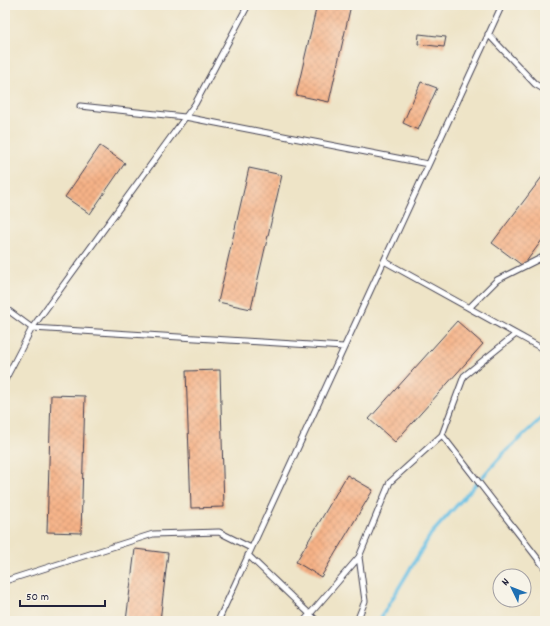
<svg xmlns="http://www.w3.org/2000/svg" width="550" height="626" viewBox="0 0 550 626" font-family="Dekko,sans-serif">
<defs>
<pattern id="building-cross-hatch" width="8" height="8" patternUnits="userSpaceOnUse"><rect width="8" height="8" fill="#f6b287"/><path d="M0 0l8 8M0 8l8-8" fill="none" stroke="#d39975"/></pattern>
</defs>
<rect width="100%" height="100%" fill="#f7f3e8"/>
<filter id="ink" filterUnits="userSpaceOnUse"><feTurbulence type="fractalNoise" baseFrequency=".025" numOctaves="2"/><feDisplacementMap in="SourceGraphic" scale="8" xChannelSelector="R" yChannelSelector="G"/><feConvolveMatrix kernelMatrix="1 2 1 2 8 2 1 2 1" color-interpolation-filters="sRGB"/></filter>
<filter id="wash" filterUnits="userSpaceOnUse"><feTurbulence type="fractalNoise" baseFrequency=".012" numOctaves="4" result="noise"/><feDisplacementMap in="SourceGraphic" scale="16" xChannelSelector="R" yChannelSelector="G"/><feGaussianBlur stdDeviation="0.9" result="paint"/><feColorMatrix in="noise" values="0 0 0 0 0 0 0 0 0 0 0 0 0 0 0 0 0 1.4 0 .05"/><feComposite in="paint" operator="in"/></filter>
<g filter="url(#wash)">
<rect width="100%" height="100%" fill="#eee4c7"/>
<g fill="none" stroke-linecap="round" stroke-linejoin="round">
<path stroke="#67bfe4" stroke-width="3.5" d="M 379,621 L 431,534 L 504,453 L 545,415"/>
</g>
<g id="blocks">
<path fill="url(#building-cross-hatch)" d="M 317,5 L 351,5 L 329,102 L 296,95 Z
M 419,34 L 446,37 L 444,47 L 418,44 Z
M 421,82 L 437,88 L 418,130 L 403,123 Z
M 100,146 L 125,163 L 90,214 L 65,197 Z
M 249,168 L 282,175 L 251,309 L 218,302 Z
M 545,173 L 545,236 L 523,266 L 492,243 Z
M 457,321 L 483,344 L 395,442 L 369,419 Z
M 220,370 L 224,507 L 191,508 L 186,371 Z
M 51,395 L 85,396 L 81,533 L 47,532 Z
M 347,475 L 373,490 L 321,577 L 296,562 Z
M 135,549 L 168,553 L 160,621 L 126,621 Z
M 545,613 L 545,621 L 537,621 Z"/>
</g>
</g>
<g filter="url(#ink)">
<use href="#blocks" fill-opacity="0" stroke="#413f50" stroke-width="1"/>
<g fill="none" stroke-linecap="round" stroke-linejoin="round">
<g stroke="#413f50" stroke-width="7">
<path id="service" d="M 488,34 L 535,84 L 545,90
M 80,106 L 185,117 L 428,164
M 384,261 L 545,350
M 5,308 L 32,328 L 344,347
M 469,308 L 497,280 L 545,256
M 5,380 L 32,328 L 195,104 L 248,5
M 442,435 L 545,568
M 248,555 L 317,621
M 5,581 L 153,534 L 219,532 L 251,548
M 218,621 L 502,5
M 304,621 L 359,557
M 357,621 L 365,601 L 359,557 L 390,482 L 442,435 L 464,376 L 516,334"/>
</g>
<use href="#service" stroke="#fff" stroke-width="5"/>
</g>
</g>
<rect width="550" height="626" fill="none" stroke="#f7f3e8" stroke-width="20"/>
<g transform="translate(512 588) rotate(313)"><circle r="19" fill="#f7f3e8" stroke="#a29fa3"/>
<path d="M0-3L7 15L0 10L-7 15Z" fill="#1f6fb2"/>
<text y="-6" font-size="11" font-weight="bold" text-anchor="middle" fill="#22223b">N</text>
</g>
<path d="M20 600v6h85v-6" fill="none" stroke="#22223b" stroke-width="2"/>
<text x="26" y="600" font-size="12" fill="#22223b" stroke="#f7f3e8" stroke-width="3" paint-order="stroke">50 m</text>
</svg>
